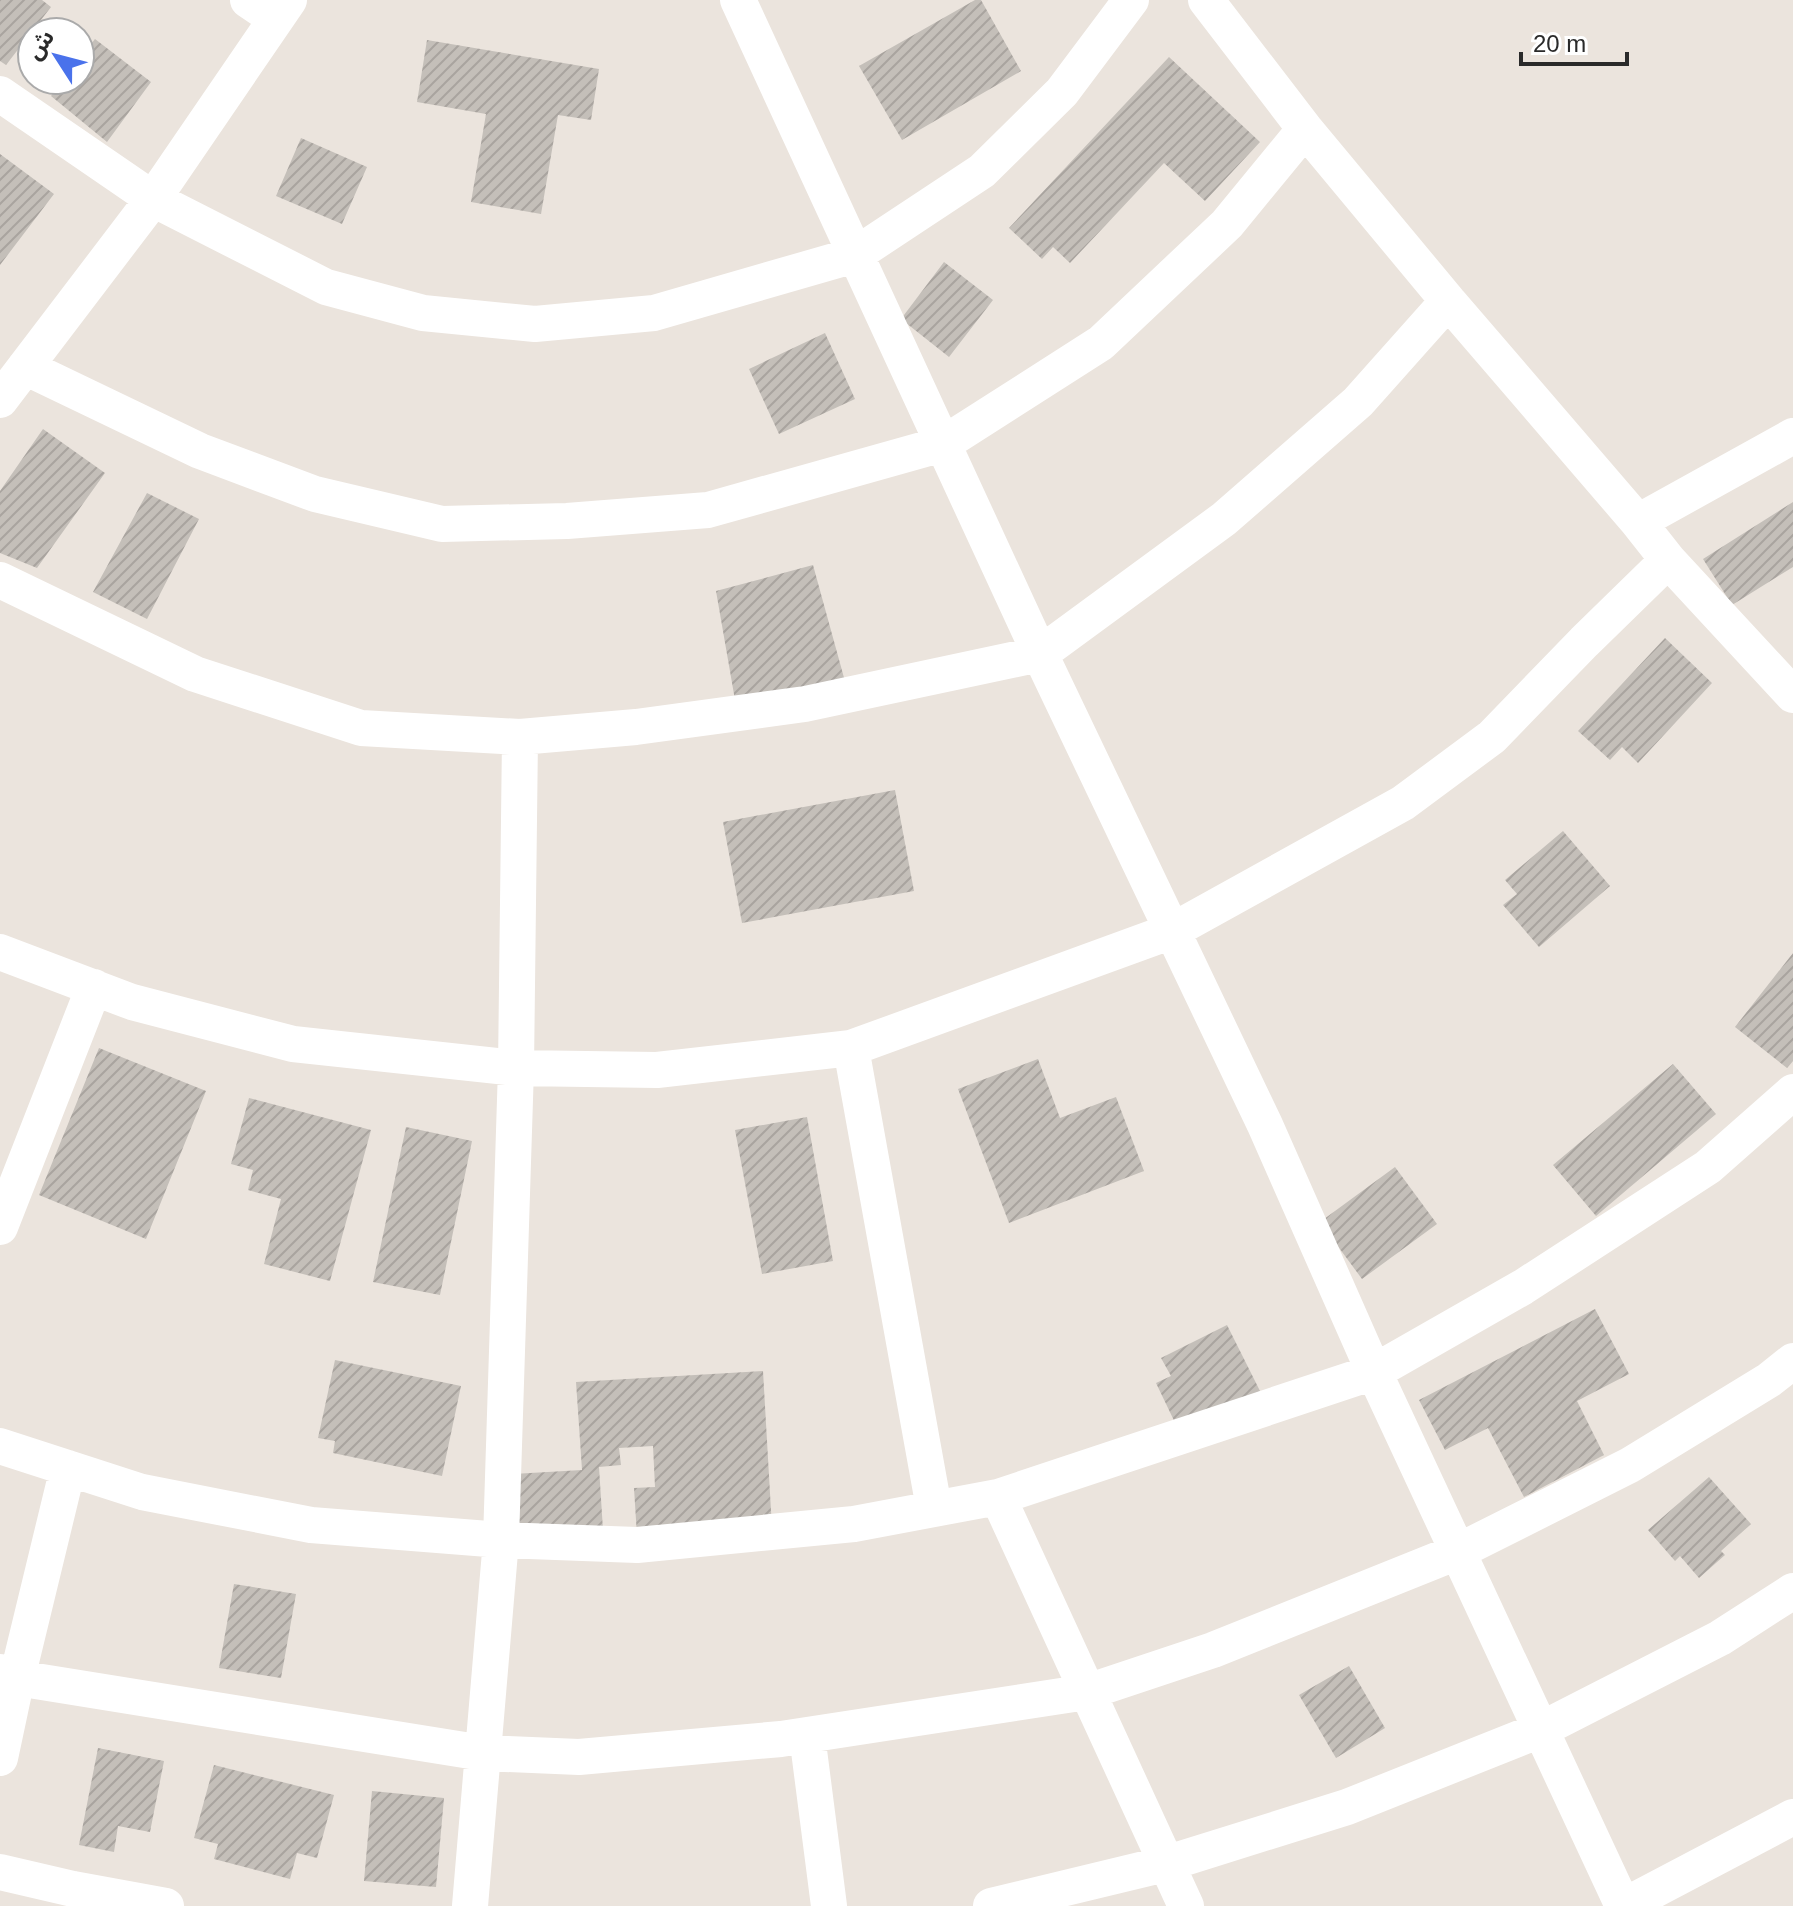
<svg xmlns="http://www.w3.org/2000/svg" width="1793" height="1906" viewBox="0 0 1793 1906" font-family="Arial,'Noto Sans Arabic',sans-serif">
<defs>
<pattern id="building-hatch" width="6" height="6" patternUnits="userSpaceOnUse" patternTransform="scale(2)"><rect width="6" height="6" fill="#c4bfb9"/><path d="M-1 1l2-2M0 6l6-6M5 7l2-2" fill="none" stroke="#a9a49f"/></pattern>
</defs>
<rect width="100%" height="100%" fill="#ebe4dd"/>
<path fill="url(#building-hatch)" d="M 0,0 L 42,0 L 51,7 L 6,65 L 0,61 Z
M 975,0 L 981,0 L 1021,71 L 902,140 L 859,66 Z
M 95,39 L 151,82 L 107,142 L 51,96 L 63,80 L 80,80 L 80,58 Z
M 427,40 L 599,69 L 591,120 L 558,115 L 541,214 L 471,202 L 486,114 L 417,102 Z
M 1169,57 L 1260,142 L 1205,201 L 1164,163 L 1070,263 L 1053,247 L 1042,259 L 1009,228 Z
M 301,138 L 367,167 L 342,224 L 276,196 Z
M 0,154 L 54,194 L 0,265 Z
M 944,262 L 993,300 L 949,357 L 901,319 Z
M 825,333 L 855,399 L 779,434 L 749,369 Z
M 43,429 L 105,473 L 37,568 L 0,553 L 0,491 Z
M 147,493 L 199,519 L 147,619 L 93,592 Z
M 1793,502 L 1793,567 L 1732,605 L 1703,559 Z
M 813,565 L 846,685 L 735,700 L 716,591 Z
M 1665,638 L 1712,683 L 1638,763 L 1622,747 L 1610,760 L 1578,731 Z
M 895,790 L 914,891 L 742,923 L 723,822 Z
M 1563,831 L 1610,886 L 1539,947 L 1503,905 L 1517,894 L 1505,880 Z
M 1793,953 L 1793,1061 L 1787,1068 L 1735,1027 Z
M 99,1048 L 206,1091 L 146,1239 L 39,1195 Z
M 1038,1059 L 1060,1118 L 1116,1097 L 1144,1171 L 1009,1223 L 958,1089 Z
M 1673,1064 L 1716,1114 L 1596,1216 L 1553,1165 Z
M 249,1098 L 371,1130 L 330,1281 L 264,1264 L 281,1199 L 248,1190 L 253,1170 L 231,1164 Z
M 807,1117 L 833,1261 L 762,1274 L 735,1130 Z
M 406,1127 L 472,1141 L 440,1295 L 373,1282 Z
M 1395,1167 L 1437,1224 L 1362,1279 L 1320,1222 Z
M 1595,1309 L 1629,1374 L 1577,1401 L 1604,1455 L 1524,1497 L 1488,1428 L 1445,1450 L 1419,1400 Z
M 1227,1325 L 1260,1391 L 1179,1431 L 1156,1383 L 1171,1376 L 1161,1358 Z
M 335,1360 L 461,1386 L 442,1476 L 333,1453 L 335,1441 L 318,1438 Z
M 763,1371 L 772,1528 L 637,1536 L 634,1488 L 655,1487 L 653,1446 L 619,1448 L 621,1465 L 599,1467 L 603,1530 L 516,1535 L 513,1474 L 582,1470 L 576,1382 Z
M 1709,1477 L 1751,1524 L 1721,1551 L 1725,1555 L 1699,1578 L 1680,1556 L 1675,1561 L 1648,1530 Z
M 234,1584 L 296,1594 L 281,1678 L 219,1668 Z
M 1349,1666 L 1385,1728 L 1336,1758 L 1299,1695 Z
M 98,1748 L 164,1761 L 150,1832 L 118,1826 L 114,1852 L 79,1845 Z
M 214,1765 L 334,1795 L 317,1858 L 297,1853 L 290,1879 L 214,1859 L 218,1844 L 194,1838 Z
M 372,1791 L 444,1798 L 436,1887 L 364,1881 Z"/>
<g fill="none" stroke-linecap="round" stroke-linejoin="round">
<path stroke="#fff" stroke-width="36" d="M 248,0 L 276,19
M 738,0 L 1040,654 L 1265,1125 L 1374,1372 L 1623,1906
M 1206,0 L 1305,129 L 1448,301 L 1638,522 L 1668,560 L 1793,695
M 0,94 L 153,199 L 326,287 L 423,313 L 535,324 L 654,313 L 855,255 L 982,171 L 1062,92 L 1131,0
M 25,367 L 200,451 L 315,494 L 442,524 L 567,521 L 708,510 L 943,444 L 1101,343 L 1227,224 L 1305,129
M 0,400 L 153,199 L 289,0
M 1638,522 L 1793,436
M 0,580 L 195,674 L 361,728 L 520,737 L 636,727 L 805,704 L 1040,654 L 1224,519 L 1358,402 L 1448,301
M 0,952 L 132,1002 L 293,1044 L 516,1068 L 657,1070 L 851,1048 L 1172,931 L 1403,803 L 1492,737 L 1584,642 L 1668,560
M 851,1048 L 934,1508
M 0,1227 L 94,987
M 0,1446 L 142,1492 L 311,1525 L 501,1540 L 637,1545 L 854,1524 L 998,1497 L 1186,1906
M 998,1497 L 1374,1372 L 1523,1287 L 1708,1167 L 1793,1092
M 0,1672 L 17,1678 L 483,1753 L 579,1757 L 781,1739 L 1087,1692 L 1213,1650 L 1457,1552 L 1630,1465 L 1769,1380 L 1793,1361
M 807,1735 L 829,1906
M 0,1758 L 17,1678 L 68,1468
M 0,1872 L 73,1889 L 166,1906
M 470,1906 L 501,1540 L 516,1068 L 520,737
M 991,1906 L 1165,1864 L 1347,1807 L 1540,1730 L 1720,1638 L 1793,1591
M 1624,1906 L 1793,1817"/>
</g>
<g transform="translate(56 56) rotate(306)"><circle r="38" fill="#ffffff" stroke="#aaaaaa" stroke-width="2"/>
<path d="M0-6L14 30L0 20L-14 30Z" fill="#4a72eb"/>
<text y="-12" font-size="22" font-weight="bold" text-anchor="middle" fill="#2a2a2a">ش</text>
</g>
<path d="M1521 52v12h106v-12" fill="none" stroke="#2a2a2a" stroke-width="4"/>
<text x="1533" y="52" font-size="24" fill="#2a2a2a" stroke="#ffffff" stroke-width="6" paint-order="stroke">20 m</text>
</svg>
